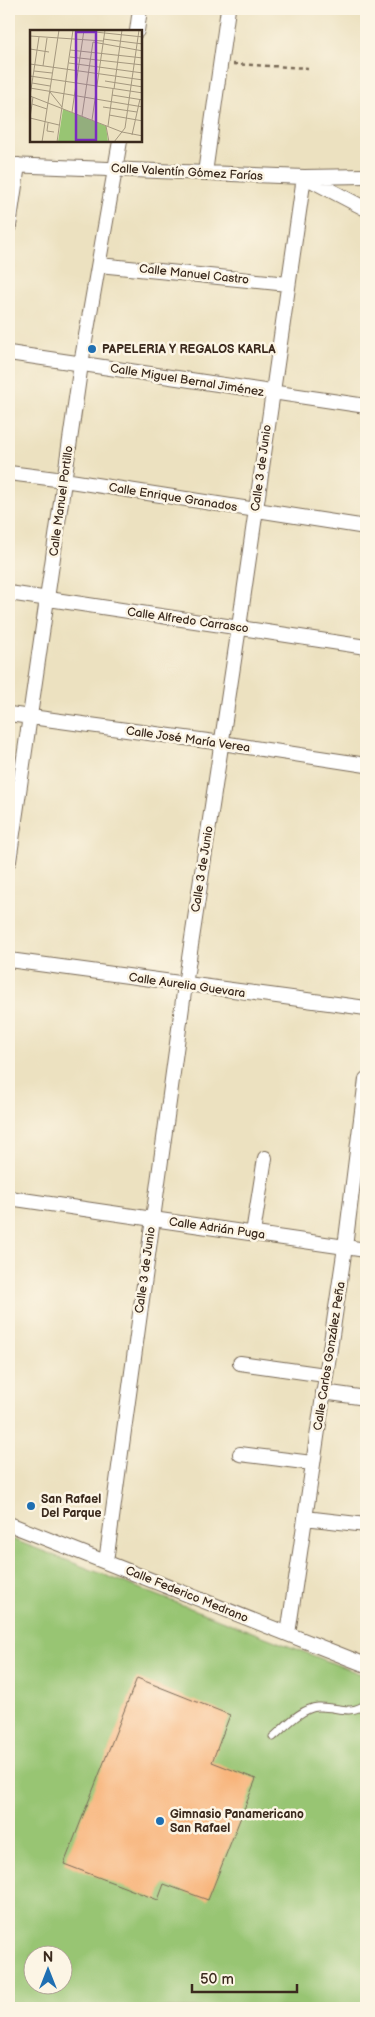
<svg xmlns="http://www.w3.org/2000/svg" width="375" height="2017" viewBox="0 0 375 2017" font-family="'Balsamiq Sans',sans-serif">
<rect width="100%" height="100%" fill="#fcf5e5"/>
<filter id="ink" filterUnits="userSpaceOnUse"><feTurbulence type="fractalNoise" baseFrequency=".02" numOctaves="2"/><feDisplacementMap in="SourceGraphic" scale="10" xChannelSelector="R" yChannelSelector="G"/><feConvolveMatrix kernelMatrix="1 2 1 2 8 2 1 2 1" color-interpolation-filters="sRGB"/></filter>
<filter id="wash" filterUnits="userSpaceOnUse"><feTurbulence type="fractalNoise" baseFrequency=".0096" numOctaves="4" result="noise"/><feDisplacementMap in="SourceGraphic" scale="20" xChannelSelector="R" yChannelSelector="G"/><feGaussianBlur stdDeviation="1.12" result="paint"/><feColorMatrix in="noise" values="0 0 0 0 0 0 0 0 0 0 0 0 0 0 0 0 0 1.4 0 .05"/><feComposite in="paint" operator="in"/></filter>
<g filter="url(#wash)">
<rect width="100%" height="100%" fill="#ece1c0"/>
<path fill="#98c573" stroke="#6a7848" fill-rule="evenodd" d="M 9,1538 L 366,1676 L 366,2008 L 9,2008 ZM 32,1954 L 62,1954 L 62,1984 L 32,1984 Z"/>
<g id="blocks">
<path fill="#f8b379" d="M 137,1678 L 230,1715 L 212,1762 L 256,1779 L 208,1900 L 164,1884 L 158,1900 L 64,1864 Z"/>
</g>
</g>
<g filter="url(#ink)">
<use href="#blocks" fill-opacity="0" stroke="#796a57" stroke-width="1"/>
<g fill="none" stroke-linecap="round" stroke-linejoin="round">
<g stroke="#796a57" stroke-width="9">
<path id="service" d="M 273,1737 C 285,1727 301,1708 318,1707 C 336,1706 350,1716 366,1704"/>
</g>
<g stroke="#796a57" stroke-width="16">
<path id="minor" d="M 137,31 L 140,9
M 9,165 L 304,177 L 366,176
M 205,173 L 228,9
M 307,178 L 366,209
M 9,226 L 18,165
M 99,265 L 288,284
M 9,353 L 366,406
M 9,473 L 64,480 L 366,527
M 9,593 L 366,647
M 9,714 L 222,743 L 366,765
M 9,861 L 81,364 L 120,141
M 9,960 L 366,1008
M 9,1198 L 366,1250
M 253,1233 L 265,1158
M 240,1363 L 325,1375
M 323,1392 L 366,1398
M 240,1454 L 312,1463
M 305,1518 L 366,1525
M 9,1524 L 366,1665
M 106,1562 L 185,985 L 239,627 L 304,177
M 288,1634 L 345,1247 L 366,1079"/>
</g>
<path stroke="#796a57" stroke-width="2.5" stroke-dasharray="4 4" stroke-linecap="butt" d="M 233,64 L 308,68"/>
<use href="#service" stroke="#fff" stroke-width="7"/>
<use href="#minor" stroke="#fff" stroke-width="14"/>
</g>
</g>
<g fill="#1f6fb2" stroke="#fcf5e5" stroke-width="2">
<circle cx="92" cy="349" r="5"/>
<circle cx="31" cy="1506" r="5"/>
<circle cx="160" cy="1821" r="5"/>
</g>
<g text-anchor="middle" stroke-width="5" stroke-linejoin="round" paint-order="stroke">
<g font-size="12" fill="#3b2a1e" stroke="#fcf5e5">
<text transform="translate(187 172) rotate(3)" y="4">Calle Valentín Gómez Farías</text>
<text transform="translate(194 274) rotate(6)" y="4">Calle Manuel Castro</text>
<text transform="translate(187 380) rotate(9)" y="4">Calle Miguel Bernal Jiménez</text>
<text transform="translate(261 468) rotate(-82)" y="4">Calle 3 de Junio</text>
<text transform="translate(173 497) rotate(9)" y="4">Calle Enrique Granados</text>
<text transform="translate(61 501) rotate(-82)" y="4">Calle Manuel Portillo</text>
<text transform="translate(188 620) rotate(8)" y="4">Calle Alfredo Carrasco</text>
<text transform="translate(188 739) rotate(8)" y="4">Calle José María Verea</text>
<text transform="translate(202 869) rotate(-81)" y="4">Calle 3 de Junio</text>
<text transform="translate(187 985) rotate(8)" y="4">Calle Aurelia Guevara</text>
<text transform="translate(217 1228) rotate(8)" y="4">Calle Adrián Puga</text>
<text transform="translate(145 1270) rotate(-82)" y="4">Calle 3 de Junio</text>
<text transform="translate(329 1356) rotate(-81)" y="4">Calle Carlos González Peña</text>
<text transform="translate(187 1594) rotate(22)" y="4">Calle Federico Medrano</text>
</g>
<g font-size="12" font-weight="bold" fill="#3b2a1e" stroke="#fcf5e5" text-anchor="start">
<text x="102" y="353">PAPELERIA Y REGALOS KARLA</text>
<text x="41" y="1503">San Rafael<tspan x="41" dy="14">Del Parque</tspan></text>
<text x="170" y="1818">Gimnasio Panamericano<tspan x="170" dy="14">San Rafael</tspan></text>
</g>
</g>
<g transform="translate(30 30)">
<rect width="112" height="112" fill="#ece1c0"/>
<path d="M 33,79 L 76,96 L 78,112 L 28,112 Z" fill="#98c573"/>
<path fill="none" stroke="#a5987f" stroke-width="1" d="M 46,0 L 113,7M 0,6 L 73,11M 73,9 L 113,14M 63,12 L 113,21M 0,19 L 19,22M 40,20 L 113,28M 40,27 L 113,35M 39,33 L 113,43M 0,34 L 113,50M 13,36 L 17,8M 4,41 L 22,43M 0,46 L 113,63M 75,51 L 113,57M 2,53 L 20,56M 0,58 L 113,77M 84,59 L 92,0M 20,62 L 32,77M 82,65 L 113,70M 0,66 L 92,102 L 113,106M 0,66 L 9,7M 3,67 L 0,88 L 29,95M 2,74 L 17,79M 73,77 L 107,82M 42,82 L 54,0M 79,85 L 113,91M 52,86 L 63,12M 62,90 L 75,0M 18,93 L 17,101 L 24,102M 76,96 L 79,112M 78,96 L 83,59M 102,105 L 110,69M 12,112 L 29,0M 27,112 L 43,0M 84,112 L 95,98 L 109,0"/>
<path fill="#7b2cbf" fill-opacity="0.15" stroke="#7b2cbf" stroke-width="2.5" d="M 46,2 L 66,2 L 66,110 L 46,110 Z"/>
<rect width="112" height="112" fill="none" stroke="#3b2a1e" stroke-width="2.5"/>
</g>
<rect width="375" height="2017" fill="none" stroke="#fcf5e5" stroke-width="30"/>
<g transform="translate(48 1970)"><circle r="24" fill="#fcf5e5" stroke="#afa495"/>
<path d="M0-4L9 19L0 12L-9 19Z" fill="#1f6fb2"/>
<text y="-8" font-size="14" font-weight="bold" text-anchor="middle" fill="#3b2a1e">N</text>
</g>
<path d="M192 1984v8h105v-8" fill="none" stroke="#3b2a1e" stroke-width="2.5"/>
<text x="200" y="1984" font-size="15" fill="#3b2a1e" stroke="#fcf5e5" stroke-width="4" paint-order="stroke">50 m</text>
</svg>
